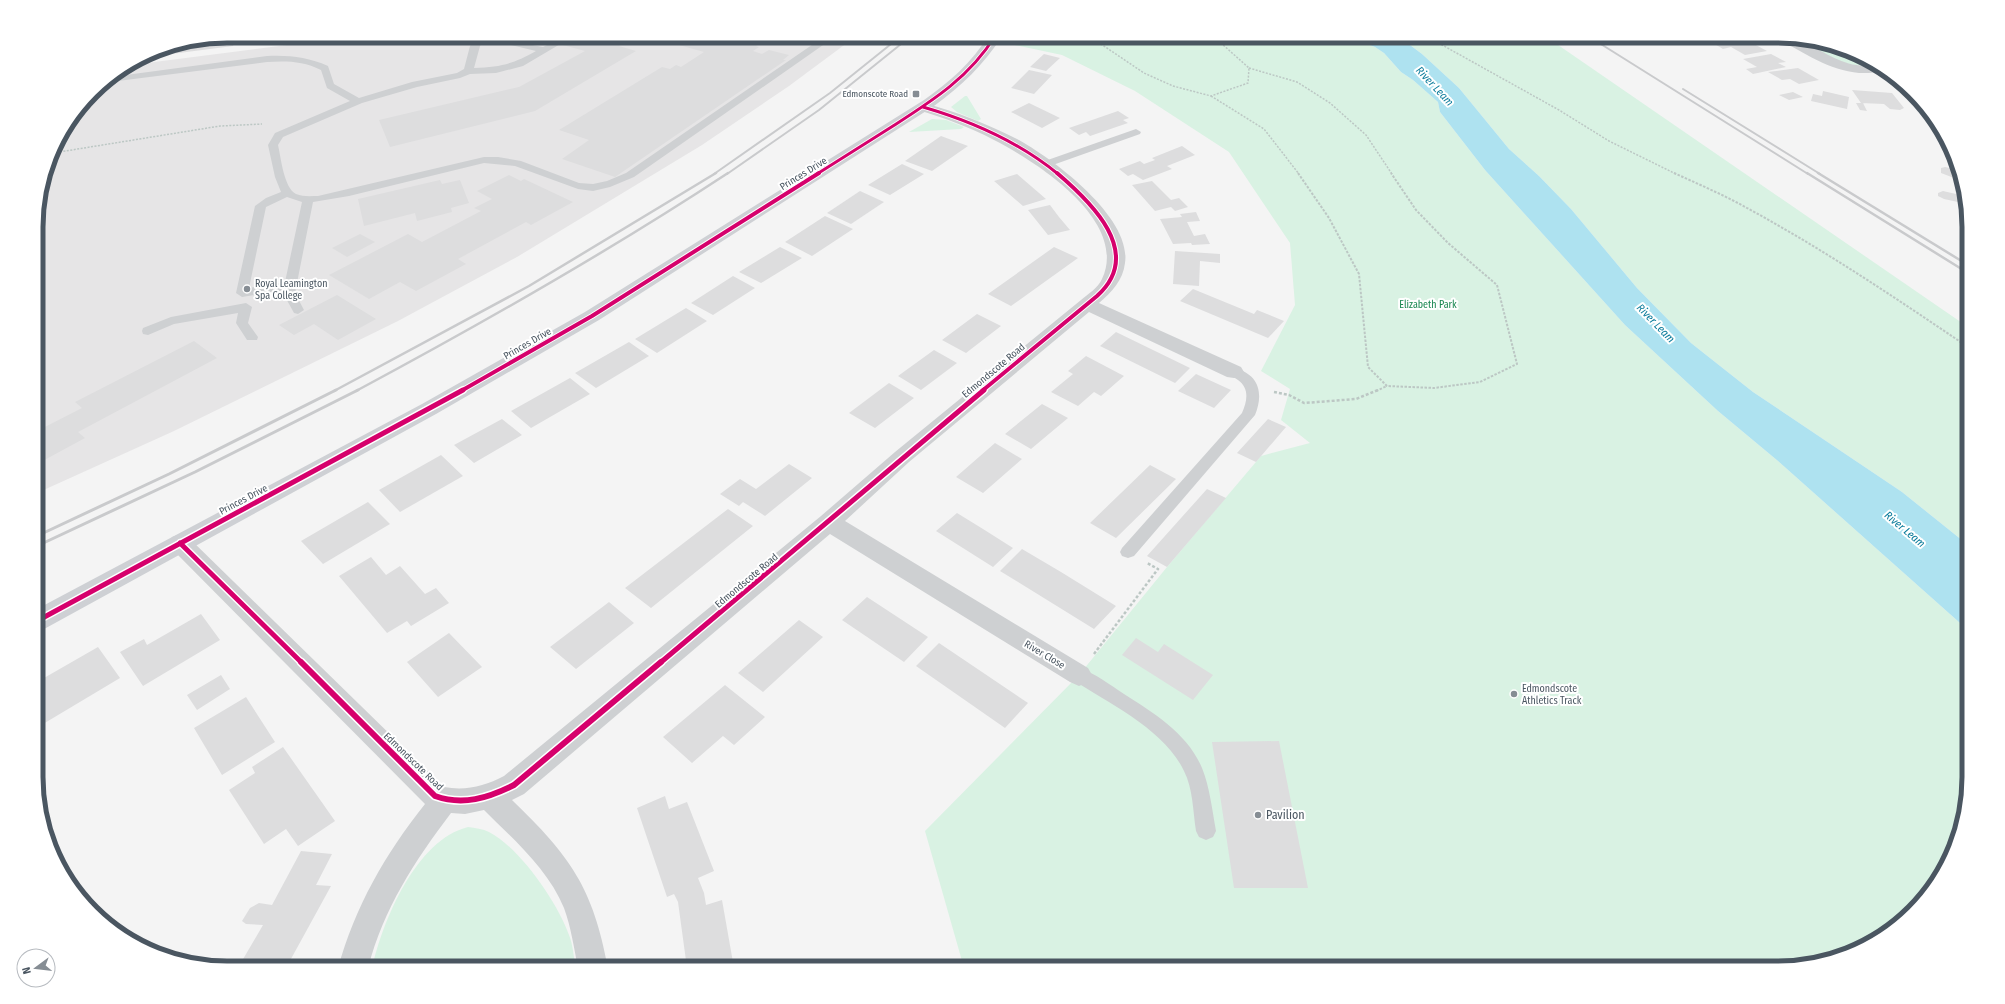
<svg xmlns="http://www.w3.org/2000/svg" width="2005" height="1004" viewBox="0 0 2005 1004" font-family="'Fira Sans Condensed',sans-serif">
<rect width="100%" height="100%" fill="#f4f4f4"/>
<path fill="#e6e5e6" d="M 356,36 L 867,36 L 863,39 L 855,37 L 789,86 L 702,145 L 517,257 L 398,321 L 174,431 L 37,493 L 36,214 L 56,143 L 101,83 L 131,65 Z"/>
<path fill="#d9f2e3" d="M 1013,36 L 1347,36 L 1375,47 L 1384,53 L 1401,72 L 1413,80 L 1438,102 L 1440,112 L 1485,170 L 1625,325 L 1718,411 L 1778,461 L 1969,631 L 1969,778 L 1949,861 L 1922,903 L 1884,936 L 1840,958 L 1791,968 L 964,968 L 925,831 L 1079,675 L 1167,567 L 1261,456 L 1310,443 L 1281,420 L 1290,389 L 1261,371 L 1295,305 L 1290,243 L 1229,152 L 1135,91 L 1062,55 L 1010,44 Z
M 1398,36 L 1545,36 L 1968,327 L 1968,545 L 1902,492 L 1753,392 L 1691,343 L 1637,288 L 1571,209 L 1539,176 L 1509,149 L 1459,88 L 1422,54 Z
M 1800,41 L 1862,56 L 1872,64 C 1851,72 1819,51 1800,41 Z
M 965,96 L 967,96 L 981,119 L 978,121 L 957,112 L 951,107 Z
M 932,119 L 946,120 L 964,127 L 961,129 L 909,132 Z
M 468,827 C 475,828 483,829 489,832 C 519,847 558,903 569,935 C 573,945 574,957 575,968 L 372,968 C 383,920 416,840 468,827 Z"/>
<path fill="#aee2f0" d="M 1347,36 L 1398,36 L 1422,54 L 1459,88 L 1509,149 L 1539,176 L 1571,209 L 1637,288 L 1691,343 L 1753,392 L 1902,492 L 1968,545 L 1969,631 L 1778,461 L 1718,411 L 1625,325 L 1485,170 L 1440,112 L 1438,102 L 1413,80 L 1401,72 L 1384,53 L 1375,47 Z"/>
<path fill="#ddddde" d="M 227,36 L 237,36 L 233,46 L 148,57 L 154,50 Z
M 546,36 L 636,36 L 619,46 L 636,51 L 535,111 L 390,147 L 379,120 L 519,87 L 585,51 L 541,39 Z
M 647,36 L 772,36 L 756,46 L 759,47 L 753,51 L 762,54 L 769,50 L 789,55 L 783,60 L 786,60 L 615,177 L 562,159 L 589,140 L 559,130 L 662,67 L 670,69 L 676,65 L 681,67 L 704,52 Z
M 781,36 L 818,36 L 807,44 Z
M 1743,38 L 1767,51 L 1745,55 L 1731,47 L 1723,49 L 1713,43 Z
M 1044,54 L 1060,58 L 1046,71 L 1030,67 Z
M 1771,54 L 1786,62 L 1778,63 L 1786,67 L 1753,74 L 1746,69 L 1757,67 L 1743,59 Z
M 1798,68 L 1819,80 L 1799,84 L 1790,79 L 1782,80 L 1768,72 Z
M 1029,70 L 1052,75 L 1034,94 L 1011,88 Z
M 1852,90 L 1892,93 L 1904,108 L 1900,110 L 1890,109 L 1884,104 L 1861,103 Z
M 1823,91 L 1849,97 L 1847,109 L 1811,101 L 1813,94 L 1822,96 Z
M 1793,92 L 1803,97 L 1789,100 L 1779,95 Z
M 1911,96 L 1926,108 L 1925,108 L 1905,97 Z
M 1029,103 L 1060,118 L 1042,128 L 1011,112 Z
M 1856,103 L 1863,103 L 1867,111 L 1860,110 Z
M 1118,111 L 1129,118 L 1123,120 L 1128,123 L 1090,136 L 1086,132 L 1079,135 L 1069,128 Z
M 941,136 L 968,146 L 932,171 L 905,161 Z
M 1182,146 L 1195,155 L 1167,166 L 1172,169 L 1143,180 L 1133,174 L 1128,176 L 1119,169 L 1140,161 L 1144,164 L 1155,160 L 1152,158 Z
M 902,164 L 924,174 L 890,195 L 868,185 Z
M 1945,167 L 1959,170 L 1963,185 L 1955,183 L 1954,178 L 1941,173 L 1941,168 Z
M 1017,174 L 1046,199 L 1023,206 L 994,181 Z
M 509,175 L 521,181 L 524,179 L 573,202 L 531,225 L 526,222 L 458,259 L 466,264 L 416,291 L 400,282 L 369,299 L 329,275 L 408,234 L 422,242 L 481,211 L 474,208 L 492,199 L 477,191 Z
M 440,180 L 442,184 L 460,180 L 469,203 L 451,208 L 452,212 L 417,221 L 415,213 L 364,226 L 358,199 Z
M 1152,181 L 1171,200 L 1179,198 L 1188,207 L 1175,211 L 1171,207 L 1155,211 L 1132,185 Z
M 1955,188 L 1964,190 L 1967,204 L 1944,199 L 1938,196 L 1938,193 L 1943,191 L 1956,194 Z
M 860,191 L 884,202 L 851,224 L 827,213 Z
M 1050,205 L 1059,217 L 1070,230 L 1048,235 L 1028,210 Z
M 1196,212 L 1200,221 L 1187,222 L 1194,236 L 1205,234 L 1210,244 L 1192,245 L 1191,243 L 1173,244 L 1160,219 L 1182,217 L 1180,214 Z
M 825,216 L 853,229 L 812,256 L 785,242 Z
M 360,234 L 375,242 L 347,257 L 332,248 Z
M 780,247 L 802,258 L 761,283 L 739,272 Z
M 1054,247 L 1078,258 L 1011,306 L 988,294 Z
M 1175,251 L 1220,254 L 1220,263 L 1200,261 L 1199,286 L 1173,284 Z
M 733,276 L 755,288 L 713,315 L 691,303 Z
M 1193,289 L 1254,314 L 1257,310 L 1284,321 L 1268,338 L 1180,301 Z
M 337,295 L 376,319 L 338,340 L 314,324 L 294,335 L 279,325 Z
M 686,308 L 707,321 L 657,353 L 635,339 Z
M 977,314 L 1001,326 L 966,353 L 942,340 Z
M 1116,332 L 1190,368 L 1175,383 L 1100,346 Z
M 194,341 L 217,358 L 78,432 L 85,438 L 37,464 L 37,431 L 82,408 L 75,402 Z
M 629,342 L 649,356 L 596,388 L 575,373 Z
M 934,350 L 957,363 L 921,390 L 898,376 Z
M 1086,356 L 1124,376 L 1101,396 L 1094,392 L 1078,406 L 1051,392 L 1073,374 L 1068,371 Z
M 1196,374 L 1231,390 L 1214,408 L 1178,391 Z
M 570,378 L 590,394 L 531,428 L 511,411 Z
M 889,383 L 914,398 L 875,428 L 849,413 Z
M 1042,404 L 1068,418 L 1031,449 L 1005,434 Z
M 502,419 L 522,435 L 474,463 L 454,445 Z
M 1268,419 L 1286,427 L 1256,462 L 1237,453 Z
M 995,443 L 1022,459 L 983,493 L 956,477 Z
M 441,455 L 463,476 L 400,512 L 379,490 Z
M 789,464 L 812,478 L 765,516 L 743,502 L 739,506 L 720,494 L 740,479 L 756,489 Z
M 1150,465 L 1176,479 L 1116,538 L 1090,523 Z
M 1207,489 L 1226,498 L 1167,567 L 1147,556 Z
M 368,502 L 390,524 L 323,564 L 301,541 Z
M 728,509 L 753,526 L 651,608 L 625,588 Z
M 957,513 L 983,529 L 1013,548 L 993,567 L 936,531 Z
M 1022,549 L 1061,572 L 1116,606 L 1094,629 L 1000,571 Z
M 371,557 L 386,575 L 400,566 L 425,594 L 436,588 L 449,603 L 411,626 L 407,621 L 387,633 L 339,576 Z
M 867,597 L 928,637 L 904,662 L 842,620 Z
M 609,602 L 634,623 L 576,669 L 550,647 Z
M 201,614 L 220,640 L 143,686 L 120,652 L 144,639 L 147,645 Z
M 799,620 L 823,637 L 763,692 L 738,673 Z
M 449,633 L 482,667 L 438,697 L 407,662 Z
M 1136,638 L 1158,652 L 1164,644 L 1213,675 L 1193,700 L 1122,655 Z
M 939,643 L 1028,703 L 1005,728 L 916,666 Z
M 98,647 L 120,678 L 38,727 L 37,682 Z
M 221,675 L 230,689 L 197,710 L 187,695 Z
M 725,685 L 765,717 L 734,745 L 723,736 L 692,763 L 663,737 Z
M 246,697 L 275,742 L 222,775 L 194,728 Z
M 1279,741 L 1308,888 L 1234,888 L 1212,742 Z
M 283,747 L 335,821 L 298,846 L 286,829 L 264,844 L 229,790 L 255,773 L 252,767 Z
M 665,796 L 669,809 L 687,802 L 714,871 L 698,878 L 704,893 L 706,905 L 722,900 L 734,968 L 687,968 L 678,902 L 674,894 L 667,897 L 637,808 Z
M 301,851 L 332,854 L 316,885 L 331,886 L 286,968 L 234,968 L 239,966 L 263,925 L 246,924 L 242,921 L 250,908 L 259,903 L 272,905 Z"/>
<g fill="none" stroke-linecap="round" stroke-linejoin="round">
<path stroke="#bcc7c4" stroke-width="1.5" stroke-dasharray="2 1.5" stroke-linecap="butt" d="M 1089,36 L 1144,73 L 1173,86 L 1211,96 L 1248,83 L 1249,68 L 1222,44 L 1197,36
M 1426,36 L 1559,110 L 1609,141 L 1676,174
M 1249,68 L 1297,82 L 1330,103 L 1366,135 L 1392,174
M 1211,96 L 1264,129 L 1299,174
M 53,153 L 220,126 L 262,124"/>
<path stroke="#bcc7c4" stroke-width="2" stroke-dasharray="2.5 1.5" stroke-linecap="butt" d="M 1298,173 L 1329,218 L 1359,274 L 1368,367 L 1387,386 L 1434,388 L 1480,382 L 1517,364 L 1497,285 L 1448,243 L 1416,210 L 1391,173
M 1674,173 C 1698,184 1724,195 1747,208 C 1823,249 1897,299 1968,347
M 1376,391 L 1387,386"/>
<path stroke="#bcc7c4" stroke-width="2.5" stroke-dasharray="3 2" stroke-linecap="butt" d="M 1274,392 L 1289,395 L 1304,403 L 1356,399 L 1378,390
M 1094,654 L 1158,569 L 1147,563"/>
<path fill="#ced0d2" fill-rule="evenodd" d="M 266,36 L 308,36 C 300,43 274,43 266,36 Z
M 477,36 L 487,36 L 480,46 L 474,68 C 501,67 513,64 536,51 L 511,45 L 511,41 L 543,47 L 557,40 L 562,43 L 523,66 L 496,73 L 470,74 L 460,78 L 417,87 L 362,103 L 283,137 L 278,145 C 281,158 284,188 296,194 C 303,197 311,196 318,196 L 484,157 L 498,157 L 521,161 L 579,183 L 593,184 L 607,181 L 626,173 L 825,36 L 836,36 L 634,177 L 610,187 L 593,191 L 578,189 L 515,166 L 484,163 L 349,196 L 313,202 L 295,293 L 304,310 L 298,314 L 294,313 L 283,293 L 284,290 L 242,297 L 236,293 L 255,206 L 266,198 L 281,192 L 275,177 L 268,145 L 275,133 L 350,101 L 327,88 L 321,70 C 303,61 287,61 267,62 L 102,83 L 111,77 L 267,56 C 289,55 308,57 328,66 L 334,84 L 359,98 L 412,82 L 457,73 L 464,69 L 470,46 ZM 287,197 L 302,202 L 285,282 L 249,288 L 266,207 Z
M 1136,129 L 1141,132 L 1140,134 L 1050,166 L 1046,167 L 1041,164 L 1042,162 Z
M 246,303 L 252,307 L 248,323 L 258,337 L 257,340 L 247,340 L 236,323 L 238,313 L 174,324 L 148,335 L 143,334 L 142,331 L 143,328 L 171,317 Z
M 1234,368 C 1259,374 1264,393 1255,415 L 1134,556 L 1128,558 L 1122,556 L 1120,552 L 1122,548 L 1242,413 C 1247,401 1250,389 1238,380 C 1234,377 1230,376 1227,372 L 1229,369 Z
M 1079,668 C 1095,673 1110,685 1124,694 C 1154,713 1188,734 1202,768 C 1210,788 1212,810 1216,831 L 1213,837 L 1206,840 L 1199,837 L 1196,831 C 1193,812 1193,788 1184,771 C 1165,730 1110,704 1073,680 L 1070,675 L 1073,670 Z"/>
<path fill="#ced0d2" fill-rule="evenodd" d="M 1781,37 C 1789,38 1799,39 1806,43 C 1828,54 1847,69 1873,65 L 1882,71 C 1845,80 1813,58 1782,41 Z
M 923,103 C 956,111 987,124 1017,139 C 1052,158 1132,217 1125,263 C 1123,280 1112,292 1099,303 L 1241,367 L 1244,372 L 1241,377 L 1234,378 L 1227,377 L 1089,312 L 909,462 L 845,521 L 1088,668 L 1092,675 L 1088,682 L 1079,686 L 1070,682 L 830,534 L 524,794 L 512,800 C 570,856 593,887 608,968 L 578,968 C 574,948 571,927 564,908 C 548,869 513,839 484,810 L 465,814 L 451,813 C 414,862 384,908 368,968 L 338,968 C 355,907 385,854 425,804 L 172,549 L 169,543 L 172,537 L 180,534 L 188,537 L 444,787 C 466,791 485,786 504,776 L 821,516 L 895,452 L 1081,300 C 1088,294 1098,288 1102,279 C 1129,221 1037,162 994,140 C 970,127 944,118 918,110 L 916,107 L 918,104 Z"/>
<path fill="#ced0d4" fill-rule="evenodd" d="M 988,36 L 1002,36 C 984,65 961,86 934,106 L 599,320 L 436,414 L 46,628 L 37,631 L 37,609 L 422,404 L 585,312 L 924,100 C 949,82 972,63 988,36 Z"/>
<path stroke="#c9cacc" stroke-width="2" d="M 1588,36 L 1808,174
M 1683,89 L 1820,174
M 714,174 L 830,93 L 901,36
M 727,174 L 819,110 L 911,36"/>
<path stroke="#c9cacc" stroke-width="2.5" d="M 1807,173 L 1968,273
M 1818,173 L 1968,265
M 334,391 L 529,286 L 716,173
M 356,391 C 483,323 608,252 728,173"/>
<path stroke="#c9cacc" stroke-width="3" d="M 37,536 L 169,474 L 336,390
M 37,546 L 195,472 L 358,390"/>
<g stroke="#fff" stroke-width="4.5">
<path id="cycleway-far3" d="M 923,107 C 971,121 1019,142 1058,174
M 817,174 C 842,158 868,142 893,126 C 932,101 970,77 995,36"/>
</g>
<g stroke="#fff" stroke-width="6">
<path id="cycleway-far2" d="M 461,391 L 592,316 L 819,173
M 982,391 L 1097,296 C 1145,253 1091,202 1057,173"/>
</g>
<g stroke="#fff" stroke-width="8">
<path id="cycleway-far1" d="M 180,543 L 302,663
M 37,621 L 463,390
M 660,663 L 984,390"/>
</g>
<g stroke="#fff" stroke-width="9">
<path id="cycleway" d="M 301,662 L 435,796 C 463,806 488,798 514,785 L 661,662"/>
</g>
<use href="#cycleway-far3" stroke="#d6006c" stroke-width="3"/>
<use href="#cycleway-far2" stroke="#d6006c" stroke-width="4"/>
<use href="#cycleway-far1" stroke="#d6006c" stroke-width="5"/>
<use href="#cycleway" stroke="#d6006c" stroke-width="6"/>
</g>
<g fill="#868d94" stroke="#fff" stroke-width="1.5">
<rect x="912" y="90" width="8" height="8" rx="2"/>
<circle cx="247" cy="289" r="4"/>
<circle cx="1514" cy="694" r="4"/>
<circle cx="1258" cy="815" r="4"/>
</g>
<g text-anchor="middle" stroke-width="4" stroke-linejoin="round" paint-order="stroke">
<g font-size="9" fill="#4a5661" stroke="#fff" text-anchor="end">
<text x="908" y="97">Edmonscote Road</text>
</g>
<g font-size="10" fill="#4a5661" stroke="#fff">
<text transform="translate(803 173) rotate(-32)" y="4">Princes Drive</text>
<text transform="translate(527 343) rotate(-30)" y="4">Princes Drive</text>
<text transform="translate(993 370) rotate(-40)" y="4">Edmondscote Road</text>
<text transform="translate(243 499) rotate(-28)" y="4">Princes Drive</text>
<text transform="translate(746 580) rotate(-40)" y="4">Edmondscote Road</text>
<text transform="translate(1045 654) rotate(31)" y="4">River Close</text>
<text transform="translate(414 761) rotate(44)" y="4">Edmondscote Road</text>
</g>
<g font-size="10" fill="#4a5661" stroke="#fff" text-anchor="start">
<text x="255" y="287">Royal Leamington<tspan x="255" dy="12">Spa College</tspan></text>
<text x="1522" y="692">Edmondscote<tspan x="1522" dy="12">Athletics Track</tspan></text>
</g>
<g font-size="10" fill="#17864f" stroke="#fff">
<text x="1428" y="308">Elizabeth Park</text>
</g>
<g font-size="11" font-style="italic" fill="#0c7c9b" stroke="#fff">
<text transform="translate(1435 86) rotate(47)" y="4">River Leam</text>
<text transform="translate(1656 323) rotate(46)" y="4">River Leam</text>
<text transform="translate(1905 529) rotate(40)" y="4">River Leam</text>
</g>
<g font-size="12" fill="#4a5661" stroke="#fff" text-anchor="start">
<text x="1266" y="819">Pavilion</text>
</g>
</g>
<path d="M0 0H2005V1004H0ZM227 43H1778A184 184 0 0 1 1962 227V777A184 184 0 0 1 1778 961H227A184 184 0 0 1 43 777V227A184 184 0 0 1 227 43Z" fill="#fff" fill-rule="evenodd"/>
<path fill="none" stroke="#4a5661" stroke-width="5" d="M227 43H1778A184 184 0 0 1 1962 227V777A184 184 0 0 1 1778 961H227A184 184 0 0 1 43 777V227A184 184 0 0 1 227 43Z"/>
<g transform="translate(36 968) rotate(255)"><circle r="19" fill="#ffffff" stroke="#b7bbc0"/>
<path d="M0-3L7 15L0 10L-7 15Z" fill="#868d94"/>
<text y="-6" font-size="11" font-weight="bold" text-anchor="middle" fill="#4a5661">N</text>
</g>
</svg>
